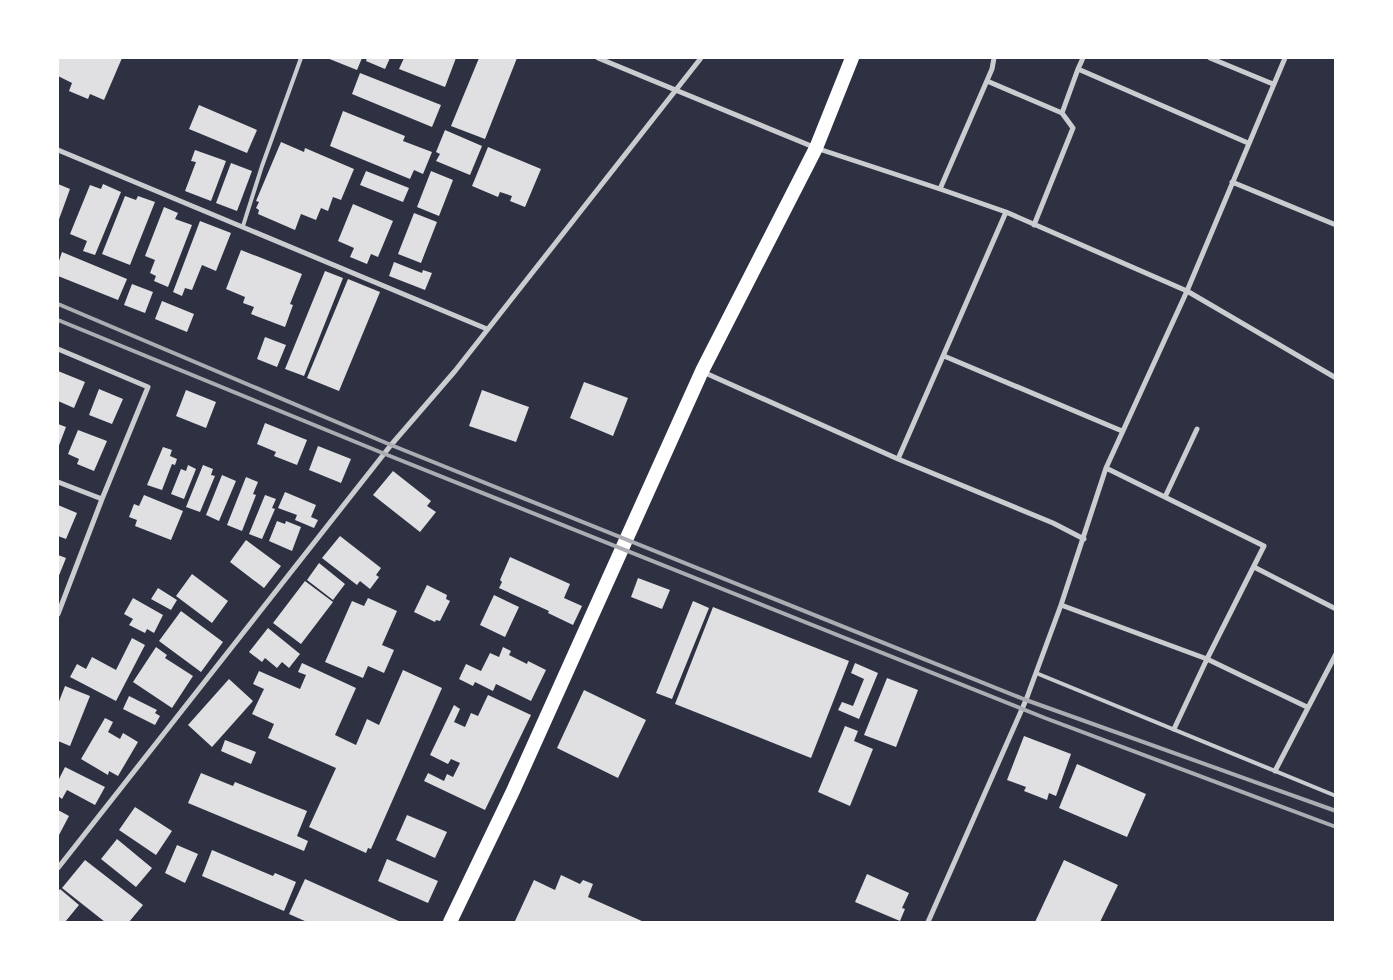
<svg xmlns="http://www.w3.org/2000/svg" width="1393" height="980" viewBox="0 0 1393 980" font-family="'Varela Round',sans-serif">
<rect width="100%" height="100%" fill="#2d3142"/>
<path fill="#e0e0e3" d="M 58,58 L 122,58 L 104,100 L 90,94 L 88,99 L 69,91 L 72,83 L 58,76 Z
M 327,58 L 362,58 L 357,70 Z
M 367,58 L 390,58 L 385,69 L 366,61 Z
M 404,58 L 456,58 L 445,87 L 399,69 Z
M 479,58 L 517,58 L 485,139 L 451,126 Z
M 360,73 L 441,105 L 432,127 L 352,94 Z
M 199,105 L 257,130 L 247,153 L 189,129 Z
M 343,111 L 405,136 L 403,141 L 432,152 L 423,174 L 414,170 L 410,179 L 330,146 Z
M 445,130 L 482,146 L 470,175 L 436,161 L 440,154 L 436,152 Z
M 281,142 L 304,152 L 305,148 L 354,169 L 341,200 L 333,197 L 328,211 L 321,208 L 316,220 L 301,214 L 295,230 L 258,214 L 259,210 L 256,208 L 259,202 L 256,201 Z
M 488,147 L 541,169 L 525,207 L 510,201 L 512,196 L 500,192 L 498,197 L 472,186 Z
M 195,150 L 226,161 L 211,201 L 185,191 L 196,162 L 191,161 Z
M 231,163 L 252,171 L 237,211 L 216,203 Z
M 366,171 L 409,188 L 403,202 L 360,185 Z
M 431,171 L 453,180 L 439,216 L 417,207 Z
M 58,184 L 70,189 L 58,222 Z
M 103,184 L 121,192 L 95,255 L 83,251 L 87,241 L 70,234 L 90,185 L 101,189 Z
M 125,196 L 136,200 L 138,196 L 155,202 L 130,265 L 102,254 Z
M 353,204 L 393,221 L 378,257 L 371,254 L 367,264 L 350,257 L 354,248 L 338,241 Z
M 164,207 L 178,213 L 175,219 L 192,225 L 168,287 L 154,281 L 156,276 L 150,273 L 155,260 L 145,256 Z
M 414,213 L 437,222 L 421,263 L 398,254 Z
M 200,221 L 231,233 L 216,271 L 202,265 L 192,290 L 185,288 L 182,296 L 173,292 Z
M 241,250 L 302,274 L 290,304 L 293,305 L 285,327 L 251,314 L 254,307 L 243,303 L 245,297 L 226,289 Z
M 62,252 L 127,279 L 118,300 L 58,276 L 58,264 Z
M 394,262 L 422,273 L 423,270 L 432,273 L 425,290 L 389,276 Z
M 325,271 L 343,278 L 304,376 L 285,369 Z
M 348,279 L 380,292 L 339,391 L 307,378 Z
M 132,284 L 153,292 L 145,313 L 124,305 Z
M 162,301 L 194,314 L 187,332 L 155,319 Z
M 265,337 L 286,345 L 277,367 L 257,359 Z
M 58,371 L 85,382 L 74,408 L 58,401 Z
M 584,382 L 628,398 L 613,436 L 570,418 Z
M 99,389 L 123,399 L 112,424 L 89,415 Z
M 186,390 L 216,402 L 206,428 L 176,416 Z
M 482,390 L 529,407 L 516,442 L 469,426 Z
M 265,423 L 307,440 L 297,465 L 274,456 L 276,452 L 257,444 Z
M 58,424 L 66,427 L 58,448 Z
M 78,430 L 107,441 L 94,471 L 77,464 L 79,459 L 68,454 Z
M 318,446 L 351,459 L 341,483 L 309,470 Z
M 163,447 L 172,450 L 170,456 L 177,459 L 175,465 L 172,464 L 162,490 L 147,485 Z
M 188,465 L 196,469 L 184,499 L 171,494 L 181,469 L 186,471 Z
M 203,465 L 213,469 L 211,475 L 215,476 L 200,512 L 186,507 Z
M 393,471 L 431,501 L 427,506 L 436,512 L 420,532 L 373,495 Z
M 222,475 L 236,481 L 219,521 L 206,515 Z
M 246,477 L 258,482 L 253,494 L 256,495 L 242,531 L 227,525 Z
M 285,492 L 316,505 L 311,517 L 318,520 L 314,528 L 295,520 L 297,515 L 278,508 Z
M 144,495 L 183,511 L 171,540 L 135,526 L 137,520 L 129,517 L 134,504 L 139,506 Z
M 265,495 L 276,499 L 272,508 L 275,509 L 262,539 L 249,534 Z
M 58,505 L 77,513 L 66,539 L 58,536 Z
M 277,521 L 285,524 L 286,521 L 301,527 L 292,551 L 269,541 Z
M 340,536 L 381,568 L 376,575 L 379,577 L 370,589 L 360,581 L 357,585 L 322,558 Z
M 246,540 L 281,566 L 264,588 L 230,562 Z
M 58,555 L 66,558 L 58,578 Z
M 510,557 L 570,584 L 564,598 L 582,606 L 573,625 L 548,613 L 549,611 L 499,588 L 502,582 L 500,580 Z
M 319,563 L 345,584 L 333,600 L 307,580 Z
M 192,574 L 228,601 L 212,623 L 176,596 Z
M 638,578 L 670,590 L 662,609 L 631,597 Z
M 305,581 L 333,602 L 301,644 L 273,623 Z
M 427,585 L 447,595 L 446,599 L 450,601 L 440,621 L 436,620 L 435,622 L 414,612 Z
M 158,588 L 177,600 L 171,610 L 151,599 Z
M 494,595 L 519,607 L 505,637 L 480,625 Z
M 133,598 L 163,615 L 154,633 L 147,629 L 145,633 L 129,625 L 133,619 L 124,614 Z
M 368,598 L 397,611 L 382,645 L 394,650 L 384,673 L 368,666 L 363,678 L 325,662 L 352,601 L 364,606 Z
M 693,601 L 709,608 L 672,699 L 656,693 Z
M 713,607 L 849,661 L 811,758 L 675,704 Z
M 181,611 L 223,642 L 201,672 L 159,641 Z
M 268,628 L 300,654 L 289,668 L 282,662 L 277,668 L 265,658 L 262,662 L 249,652 Z
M 132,638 L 145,645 L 116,701 L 70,677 L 77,664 L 86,669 L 92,657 L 116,670 Z
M 156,647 L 167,655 L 165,658 L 193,676 L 172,708 L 133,682 Z
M 503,647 L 511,651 L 509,655 L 527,664 L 528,661 L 546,670 L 531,701 L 496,684 L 493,691 L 475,682 L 473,686 L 459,679 L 466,664 L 481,671 L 490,653 L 499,657 Z
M 302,663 L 356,688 L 335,735 L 356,745 L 367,719 L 379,725 L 403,670 L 442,688 L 371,849 L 368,848 L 366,853 L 309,827 L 336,768 L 268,738 L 274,724 L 252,714 L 264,689 L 253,684 L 259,671 L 300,689 L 306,675 L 298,672 Z
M 855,663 L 878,673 L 859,719 L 838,710 L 842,702 L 853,706 L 864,679 L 851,673 Z
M 887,678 L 918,690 L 896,747 L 864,735 Z
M 229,679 L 253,701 L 212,747 L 188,725 Z
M 65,686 L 90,696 L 70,746 L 58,741 L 58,704 Z
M 584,690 L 646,720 L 618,778 L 557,748 Z
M 488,695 L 531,715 L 485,810 L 424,781 L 428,773 L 444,781 L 447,774 L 453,777 L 460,763 L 451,759 L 448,764 L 430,755 L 454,705 L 460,709 L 454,722 L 465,727 L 471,713 L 478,716 Z
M 129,696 L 157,710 L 155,713 L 160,716 L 155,725 L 123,709 Z
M 105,718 L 113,722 L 108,732 L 120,739 L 123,733 L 138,742 L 118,776 L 109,771 L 108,775 L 81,759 Z
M 845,726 L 858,731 L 854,741 L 873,749 L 850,806 L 818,792 Z
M 1024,736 L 1071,754 L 1056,796 L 1049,793 L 1047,800 L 1024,791 L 1026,787 L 1007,780 Z
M 225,740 L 256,752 L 251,764 L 221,751 Z
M 1077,764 L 1146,794 L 1127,837 L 1059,808 Z
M 65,767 L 105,787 L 95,805 L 67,790 L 62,799 L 58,796 L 58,781 Z
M 201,773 L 233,786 L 235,782 L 307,811 L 297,836 L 308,841 L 304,851 L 188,803 Z
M 135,807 L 172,831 L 156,855 L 119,830 Z
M 58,810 L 69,816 L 59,835 L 58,834 Z
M 407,815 L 447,832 L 435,858 L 396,840 Z
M 117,839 L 152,868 L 136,887 L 101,859 Z
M 177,845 L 198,854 L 185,883 L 165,873 Z
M 212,850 L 273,876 L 275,873 L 296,882 L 284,911 L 202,876 Z
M 387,859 L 438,881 L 428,903 L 378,881 Z
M 85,860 L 143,905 L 129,922 L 105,922 L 62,888 Z
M 1064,860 L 1118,885 L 1100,922 L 1035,922 Z
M 867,874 L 909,893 L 902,908 L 905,909 L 900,921 L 855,902 Z
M 561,875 L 580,884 L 583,880 L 593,884 L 588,897 L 644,922 L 515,921 L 534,880 L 555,890 Z
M 305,879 L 401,922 L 307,922 L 289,914 Z
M 60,889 L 79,905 L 65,922 L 58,922 L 58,892 Z"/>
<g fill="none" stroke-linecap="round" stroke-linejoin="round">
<path stroke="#caccd0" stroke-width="4" d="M 243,226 L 262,166 L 301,58
M 1036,673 L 1336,796"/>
<path stroke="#caccd0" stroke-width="5" d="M 598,58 L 816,148 L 940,189 L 1006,212 L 1187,291 L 1336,378
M 1083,58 L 1078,69 L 1248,143
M 1210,58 L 1273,84
M 987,81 L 1062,113
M 58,150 L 487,329
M 1232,182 L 1336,225
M 940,189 L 992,69 L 994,58
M 1034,225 L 1073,128 L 1062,113 L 1078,69
M 58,349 L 148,387 L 102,499 L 58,614
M 944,356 L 1122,431
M 703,372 L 898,459 L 1053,523 L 1084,539
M 898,459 L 1006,212
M 1106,468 L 1264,546 L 1207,659 L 1174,729
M 58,482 L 102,499
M 1165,497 L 1197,429
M 1254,567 L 1336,609
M 1061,605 L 1207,659 L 1307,707
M 1275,771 L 1336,654
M 58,868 L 391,445 L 455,371 L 701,58
M 928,922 L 1026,700 L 1061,605 L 1106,468 L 1187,291 L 1285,58"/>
<path stroke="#fff" stroke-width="14" d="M 450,922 L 513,791 L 702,371 L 816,148 L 852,58"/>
<path stroke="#abadb3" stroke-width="4" d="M 58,304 L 391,445 L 1026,700 L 1336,811
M 58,320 L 385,454 L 1045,718 L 1336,827"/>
</g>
<rect width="1393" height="980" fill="none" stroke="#ffffff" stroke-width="118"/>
</svg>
